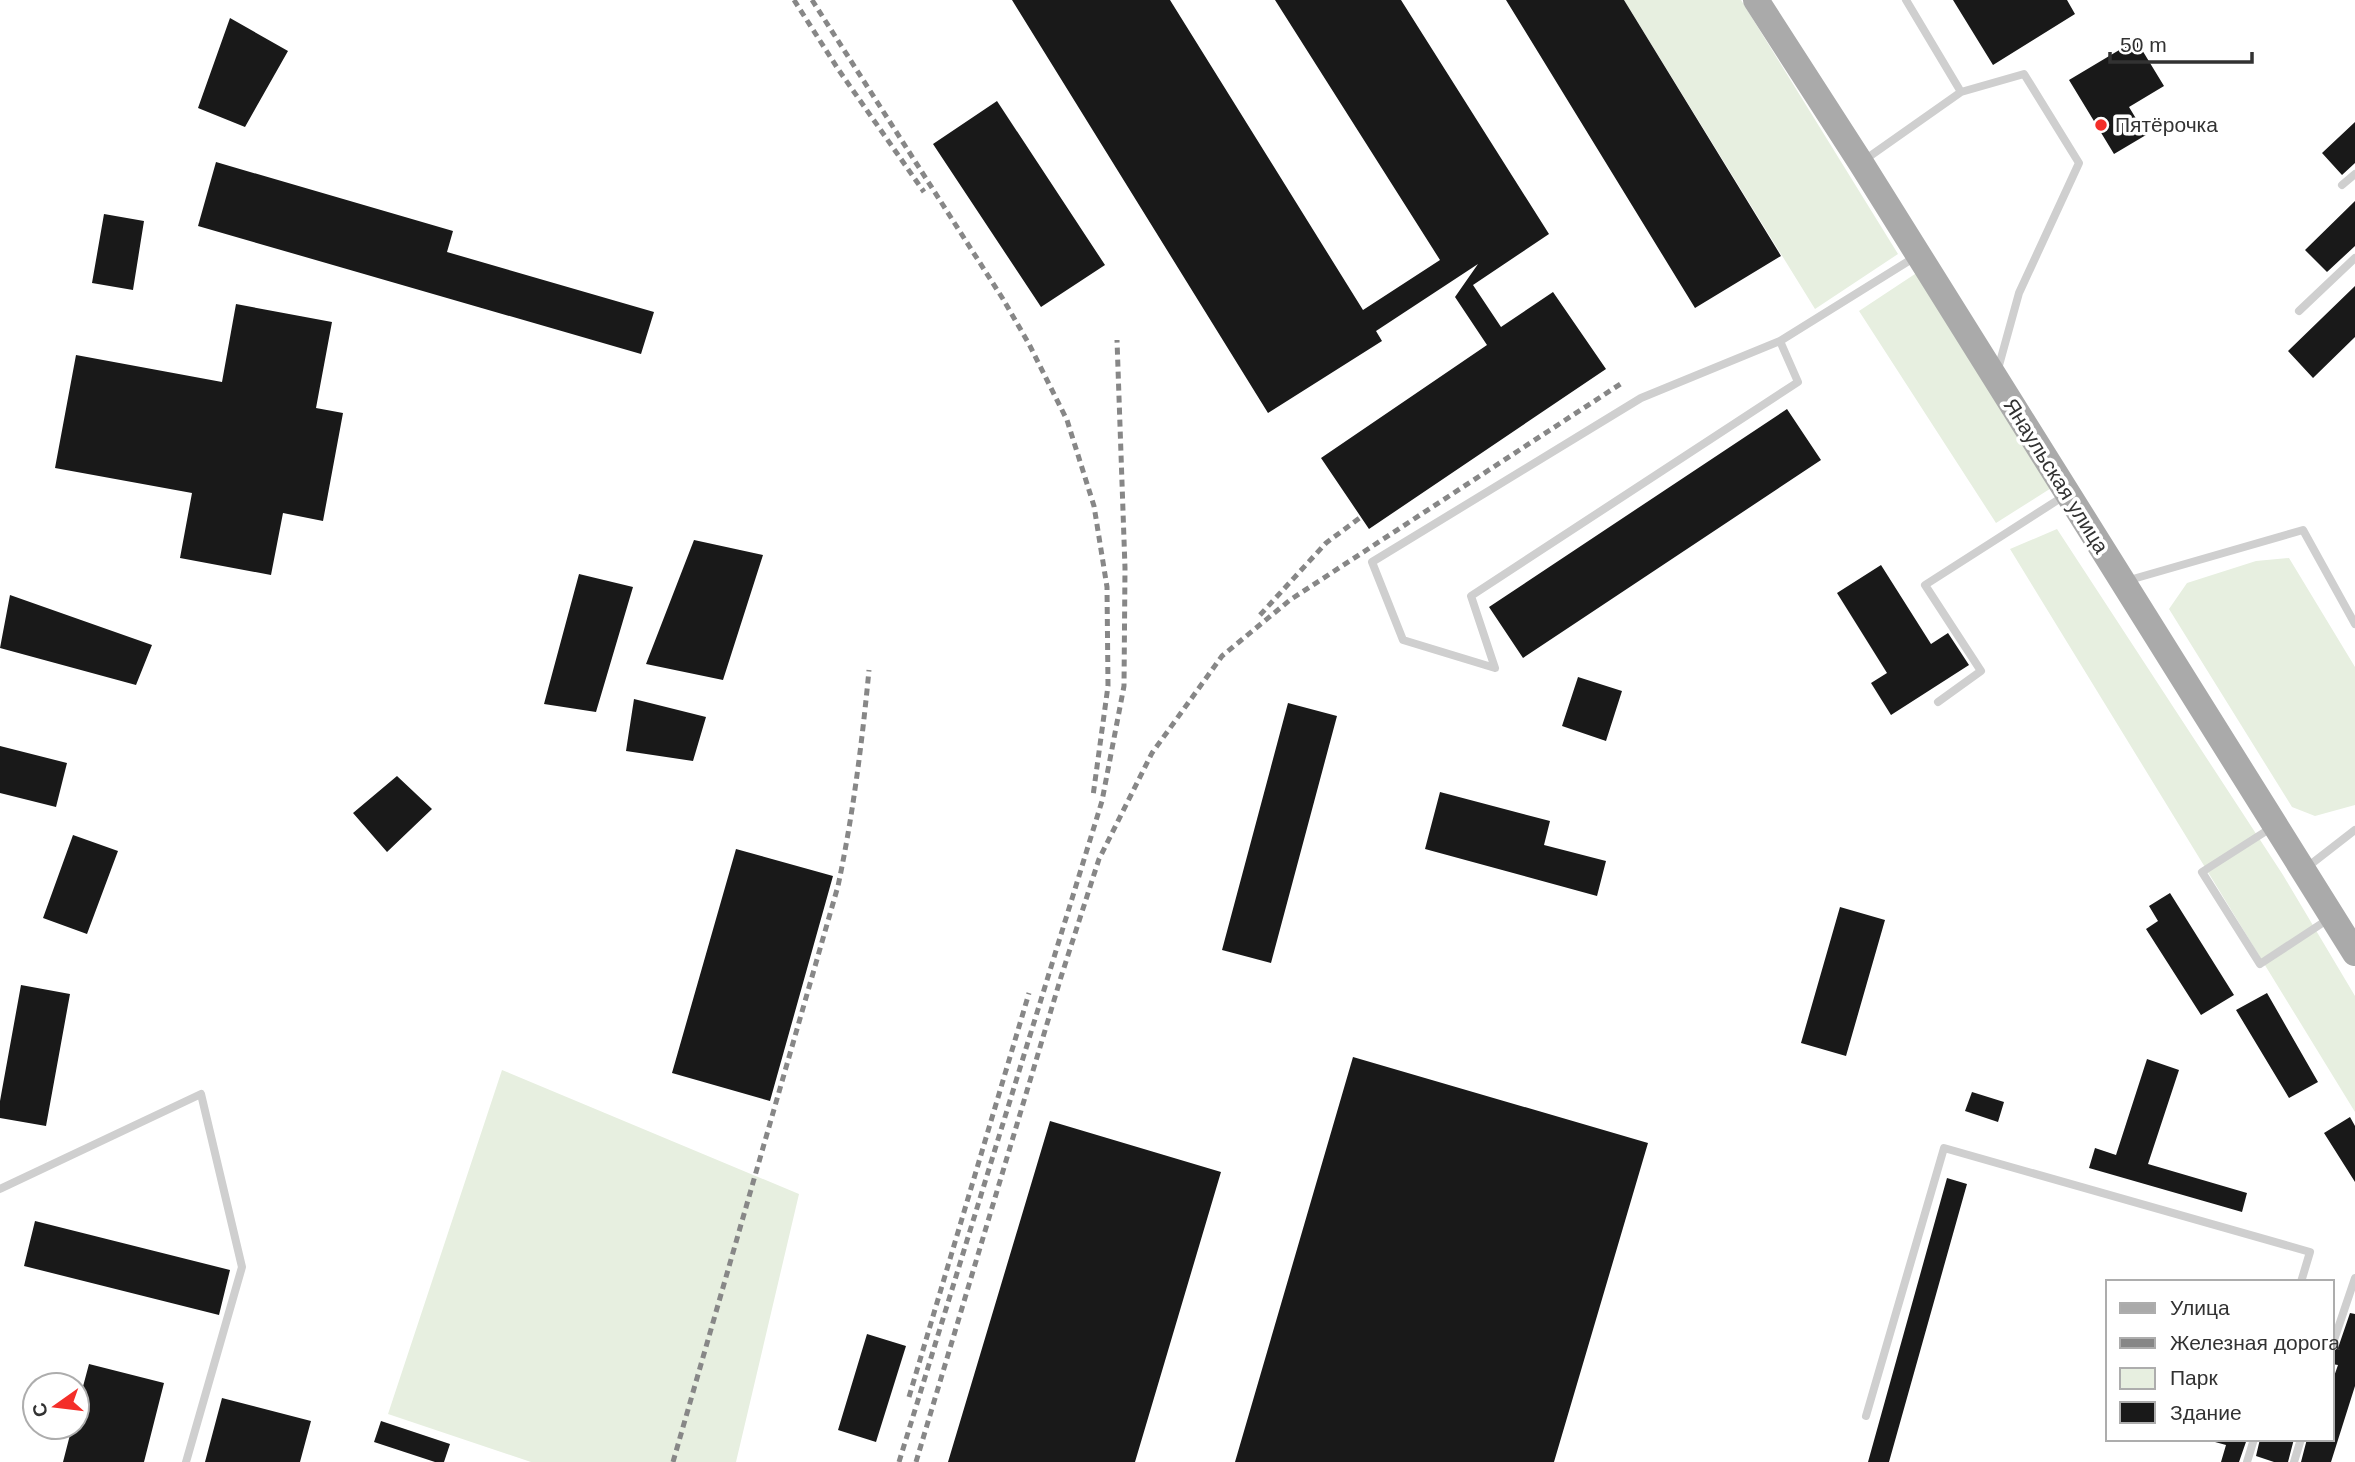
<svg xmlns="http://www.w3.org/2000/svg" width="2355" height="1462" viewBox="0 0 2355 1462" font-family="Arial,sans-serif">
<rect width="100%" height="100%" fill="#fff"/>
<path fill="#e7efe0" d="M 1624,0 L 1741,0 L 1898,254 L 1815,309 Z
M 1918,272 L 2056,485 L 1996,523 L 1859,311 Z
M 2057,529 L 2283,875 L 2355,996 L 2355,1112 L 2010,549 Z
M 2289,558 L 2355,667 L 2355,805 L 2315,816 L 2292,807 L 2169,609 L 2187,583 L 2256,561 Z
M 502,1070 L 799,1194 L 736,1462 L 531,1462 L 388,1414 Z"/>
<path fill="#191919" d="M 1012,0 L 1170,0 L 1363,310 L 1440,260 L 1275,0 L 1401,0 L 1549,234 L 1473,285 L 1501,327 L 1553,292 L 1606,369 L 1369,529 L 1321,458 L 1487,345 L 1455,297 L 1478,264 L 1376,331 L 1382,341 L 1268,413 Z
M 1506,0 L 1624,0 L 1781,256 L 1695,308 Z
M 1953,0 L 2067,0 L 2075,14 L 1993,65 Z
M 230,18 L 288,51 L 245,127 L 198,108 Z
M 2136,40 L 2164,86 L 2129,107 L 2146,135 L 2114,154 L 2069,80 Z
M 997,101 L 1105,265 L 1041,307 L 933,144 Z
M 2355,122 L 2355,163 L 2342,175 L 2322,153 Z
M 216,162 L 453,231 L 447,252 L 654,312 L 641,354 L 198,226 Z
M 2355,201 L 2355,246 L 2327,272 L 2305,250 Z
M 104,214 L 144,221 L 133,290 L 92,283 Z
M 2355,286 L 2355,337 L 2313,378 L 2288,351 Z
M 236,304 L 332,322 L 316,408 L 343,413 L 323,521 L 283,513 L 271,575 L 180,558 L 192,493 L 55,468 L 76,355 L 222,382 Z
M 1787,409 L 1821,460 L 1523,658 L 1489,607 Z
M 694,540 L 763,555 L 723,680 L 646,664 Z
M 1881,565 L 1931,644 L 1948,633 L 1969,665 L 1891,715 L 1871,683 L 1887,673 L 1837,593 Z
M 579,574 L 633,587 L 596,712 L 544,704 Z
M 10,595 L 152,645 L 136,685 L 0,648 Z
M 1578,677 L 1622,691 L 1606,741 L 1562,726 Z
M 634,699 L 706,717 L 693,761 L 626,751 Z
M 1288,703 L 1337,716 L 1271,963 L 1222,950 Z
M 0,746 L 67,763 L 56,807 L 0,793 Z
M 397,776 L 432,809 L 387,852 L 353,813 Z
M 1440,792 L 1550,821 L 1544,845 L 1606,861 L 1597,896 L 1425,849 Z
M 73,835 L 118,851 L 87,934 L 43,918 Z
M 736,849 L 833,876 L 770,1101 L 672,1073 Z
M 2170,893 L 2234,995 L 2201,1015 L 2146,929 L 2158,921 L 2149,906 Z
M 1840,907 L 1885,920 L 1846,1056 L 1801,1043 Z
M 21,985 L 70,994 L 46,1126 L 0,1118 L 0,1101 Z
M 2267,993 L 2318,1082 L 2289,1098 L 2236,1010 Z
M 1353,1057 L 1648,1143 L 1554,1462 L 1235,1462 Z
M 2147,1059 L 2179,1070 L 2148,1164 L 2247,1193 L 2242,1212 L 2089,1168 L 2095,1148 L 2116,1155 Z
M 1972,1092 L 2004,1102 L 1998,1122 L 1965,1111 Z
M 2350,1117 L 2355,1126 L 2355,1182 L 2324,1133 Z
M 1050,1121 L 1221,1172 L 1135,1462 L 948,1462 Z
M 1947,1178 L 1967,1184 L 1889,1462 L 1868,1462 Z
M 35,1221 L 230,1270 L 219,1315 L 24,1266 Z
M 2350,1313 L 2355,1314 L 2355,1386 L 2331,1462 L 2301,1462 L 2307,1439 L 2332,1439 L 2332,1382 L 2338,1365 L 2332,1364 L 2332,1352 L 2338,1348 Z
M 867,1334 L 906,1346 L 876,1442 L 838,1430 Z
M 89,1364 L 164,1383 L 144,1462 L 63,1462 L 72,1427 L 77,1427 L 77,1409 Z
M 222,1398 L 311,1421 L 300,1462 L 205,1462 Z
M 381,1421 L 450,1444 L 444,1462 L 435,1462 L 374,1442 Z
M 2215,1439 L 2247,1439 L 2239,1462 L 2221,1462 L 2226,1445 L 2215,1442 Z
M 2260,1439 L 2294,1439 L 2288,1462 L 2274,1462 L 2256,1456 Z"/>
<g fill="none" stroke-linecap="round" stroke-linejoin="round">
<path stroke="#cfcfcf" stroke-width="8" d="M 1906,0 L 1961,92
M 1863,161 L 1961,92 L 2024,74 L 2079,163 L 2019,293 L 1998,369
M 2342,185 L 2355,174
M 2299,311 L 2355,258
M 1780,341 L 1798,382 L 1471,596 L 1495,668 L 1403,640 L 1372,562 L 1641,398 L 1780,341 L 1915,257
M 2126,581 L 2303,530 L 2355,624
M 1938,702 L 1981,671 L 1925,585 L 2064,496
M 2271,828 L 2202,872 L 2260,964 L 2330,918
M 2306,868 L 2355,830
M 0,1189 L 201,1094 L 242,1267 L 186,1462
M 2332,1346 L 2355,1278
M 1866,1416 L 1944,1148 L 2310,1252 L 2301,1282
M 2247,1462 L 2254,1439
M 2294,1462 L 2301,1439"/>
<path stroke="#aaa" stroke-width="26" d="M 1756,0 L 1861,163 L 2355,953"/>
<path stroke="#878787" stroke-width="5" stroke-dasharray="7 5" stroke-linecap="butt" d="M 794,0 L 838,69 L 924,192
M 812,0 L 1003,299 L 1029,344 L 1067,420 L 1094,506 L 1107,587 L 1108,686 L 1093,796
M 1260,615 L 1326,543 L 1361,517
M 909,1397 L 1029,993
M 673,1462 L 838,886 C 853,815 862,743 869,670
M 899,1462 L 1102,801 L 1124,686 L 1125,568 L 1117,340
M 916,1462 L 1061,977 L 1099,859 L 1152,753 L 1222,656 L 1290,600 L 1622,383"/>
</g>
<circle fill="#f42e29" stroke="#fff" stroke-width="2.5" cx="2101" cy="125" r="7"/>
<g text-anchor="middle" stroke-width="7" stroke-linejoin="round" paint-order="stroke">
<g font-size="21" fill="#323232" stroke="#fff" text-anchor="start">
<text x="2115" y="132">Пятёрочка</text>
</g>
<g font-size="21" fill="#323232" stroke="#fff">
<text transform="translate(2056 476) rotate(58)" y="7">Янаульская улица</text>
</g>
</g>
<rect x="2106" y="1280" width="228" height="161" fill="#ffffff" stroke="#adadad" stroke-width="2"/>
<rect x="2120" y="1303" width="35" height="10" fill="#aaaaaa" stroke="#adadad" stroke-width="2"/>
<text x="2170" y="1315" font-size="21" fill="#323232">Улица</text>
<rect x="2120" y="1338" width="35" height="10" fill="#878787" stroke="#adadad" stroke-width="2"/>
<text x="2170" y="1350" font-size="21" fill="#323232">Железная дорога</text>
<rect x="2120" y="1368" width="35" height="21" fill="#e7efe0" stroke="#adadad" stroke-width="2"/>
<text x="2170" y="1385" font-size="21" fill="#323232">Парк</text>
<rect x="2120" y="1402" width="35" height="21" fill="#191919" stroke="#adadad" stroke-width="2"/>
<text x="2170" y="1420" font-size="21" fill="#323232">Здание</text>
<g transform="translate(56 1406) rotate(256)"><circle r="33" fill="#ffffff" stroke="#adadad" stroke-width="2"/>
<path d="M0-5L12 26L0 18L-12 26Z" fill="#f42e29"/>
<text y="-10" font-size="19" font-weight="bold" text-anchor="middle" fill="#323232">С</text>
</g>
<path d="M2110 52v10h142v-10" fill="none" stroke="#323232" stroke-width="3.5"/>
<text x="2120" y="52" font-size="21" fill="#323232" stroke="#ffffff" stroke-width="5" paint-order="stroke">50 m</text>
</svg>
